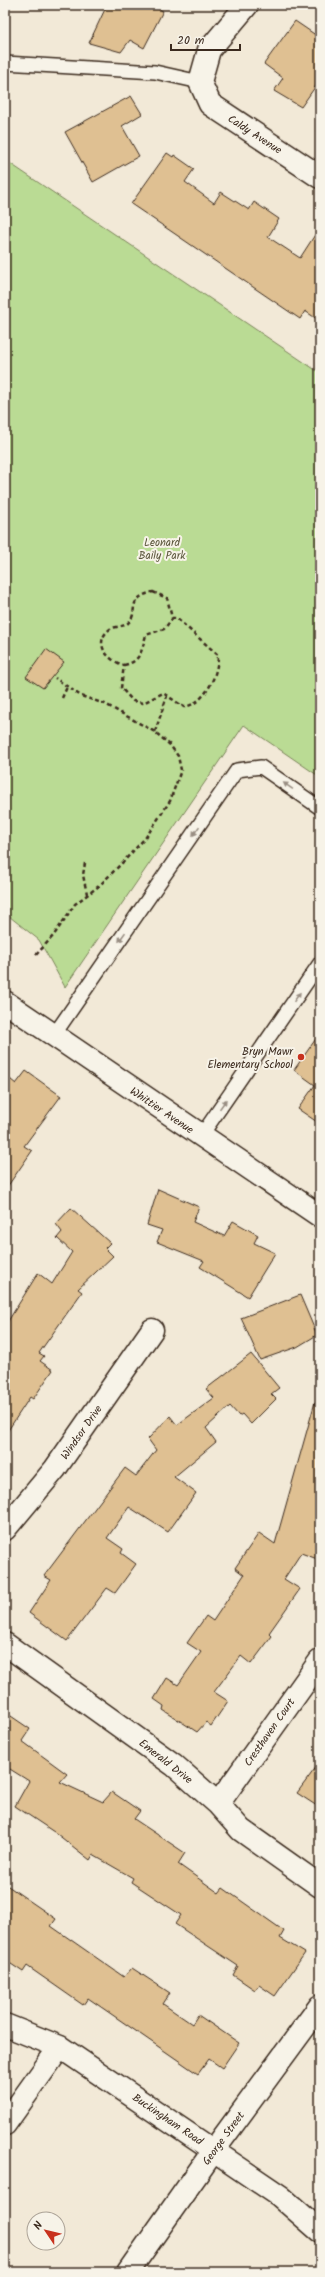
<svg xmlns="http://www.w3.org/2000/svg" width="325" height="2277" viewBox="0 0 325 2277" font-family="Kalam,sans-serif">
<rect width="100%" height="100%" fill="#f2e9d7"/>
<filter id="ink" filterUnits="userSpaceOnUse"><feTurbulence type="fractalNoise" baseFrequency=".025" numOctaves="2"/><feDisplacementMap in="SourceGraphic" scale="8" xChannelSelector="R" yChannelSelector="G"/><feConvolveMatrix kernelMatrix="1 2 1 2 8 2 1 2 1" color-interpolation-filters="sRGB"/></filter>
<g filter="url(#ink)">
<path fill="#badb94" stroke="#7a8259" d="M 5,160 L 320,373 L 320,777 L 244,725 L 65,987 L 39,940 L 5,913 Z"/>
<path fill="#dfc092" stroke="#3b2a1e" d="M 107,5 L 150,5 L 163,11 L 144,48 L 130,40 L 121,52 L 89,43 Z
M 295,21 L 320,38 L 320,80 L 301,107 L 274,91 L 283,78 L 264,64 Z
M 131,96 L 142,114 L 122,126 L 139,156 L 93,182 L 65,132 Z
M 167,153 L 173,157 L 174,155 L 194,169 L 185,182 L 214,203 L 221,192 L 249,210 L 254,202 L 279,219 L 268,237 L 300,258 L 320,227 L 320,321 L 305,311 L 300,319 L 131,204 Z
M 46,649 L 64,662 L 43,688 L 26,677 Z
M 320,1033 L 320,1124 L 298,1109 L 315,1085 L 294,1070 Z
M 26,1071 L 61,1096 L 24,1146 L 32,1151 L 5,1190 L 5,1075 L 16,1084 Z
M 158,1189 L 199,1207 L 193,1222 L 224,1236 L 233,1221 L 258,1235 L 254,1243 L 275,1253 L 248,1297 L 200,1267 L 204,1261 L 157,1242 L 162,1230 L 147,1225 Z
M 71,1208 L 110,1243 L 105,1248 L 113,1256 L 78,1289 L 82,1292 L 39,1353 L 44,1356 L 40,1361 L 53,1370 L 33,1399 L 30,1397 L 5,1435 L 5,1326 L 38,1273 L 52,1284 L 72,1252 L 57,1238 L 62,1232 L 56,1224 Z
M 300,1295 L 317,1335 L 297,1347 L 260,1360 L 241,1318 Z
M 251,1354 L 279,1388 L 271,1394 L 276,1399 L 251,1424 L 242,1414 L 239,1416 L 230,1406 L 206,1428 L 216,1442 L 174,1477 L 196,1493 L 168,1532 L 129,1507 L 107,1538 L 123,1549 L 121,1553 L 136,1564 L 115,1593 L 107,1588 L 67,1641 L 29,1613 L 51,1580 L 44,1576 L 125,1468 L 136,1476 L 156,1450 L 148,1439 L 170,1416 L 177,1425 L 214,1398 L 206,1389 Z
M 315,1402 L 320,1403 L 320,1560 L 301,1553 L 284,1579 L 300,1589 L 269,1633 L 272,1636 L 251,1664 L 241,1656 L 214,1692 L 228,1701 L 211,1726 L 206,1722 L 197,1732 L 163,1710 L 164,1706 L 154,1699 L 167,1678 L 178,1685 L 201,1652 L 187,1643 L 206,1616 L 213,1621 L 244,1575 L 235,1568 L 259,1533 L 275,1544 Z
M 5,1712 L 30,1729 L 22,1741 L 67,1774 L 60,1782 L 103,1802 L 112,1792 L 140,1811 L 134,1819 L 185,1853 L 178,1864 L 219,1893 L 223,1888 L 284,1931 L 280,1938 L 305,1953 L 275,1996 L 259,1985 L 255,1990 L 233,1975 L 238,1966 L 175,1924 L 181,1915 L 131,1882 L 133,1878 L 93,1855 L 90,1860 L 57,1834 L 15,1806 L 29,1781 L 5,1766 Z
M 320,1762 L 320,1808 L 297,1793 Z
M 5,1884 L 56,1919 L 51,1926 L 124,1977 L 132,1968 L 170,1993 L 163,2004 L 192,2024 L 198,2015 L 239,2043 L 222,2068 L 209,2059 L 198,2074 L 88,1998 L 83,2005 L 27,1966 L 23,1972 L 5,1960 Z"/>
<g fill="none" stroke-linecap="round" stroke-linejoin="round">
<g stroke="#3b2a1e" stroke-width="16">
<path id="service" d="M 5,63 L 155,72 L 200,82
M 54,1035 L 237,770 L 261,767 L 320,808
M 201,1136 L 320,963"/>
</g>
<g stroke="#3b2a1e" stroke-width="25">
<path id="minor" d="M 247,5 L 209,50 L 200,82 L 210,104 L 320,177
M 5,1529 L 55,1469 L 152,1330
M 5,1644 L 174,1765 L 218,1804 L 241,1830 L 320,1886
M 218,1804 L 320,1661
M 5,2025 L 60,2047 L 280,2196 L 320,2231
M 5,2124 L 60,2047"/>
</g>
<g stroke="#3b2a1e" stroke-width="25">
<path id="tertiary" d="M 5,1002 L 320,1216
M 128,2272 L 214,2150 L 320,2006"/>
</g>
<path stroke="#3b2a1e" stroke-width="2.5" stroke-dasharray="4 3" stroke-linecap="butt" d="M 153,592 L 167,598 L 172,618 L 176,618 L 182,623 L 218,655 C 218,675 206,703 184,707 L 163,693 L 143,703 L 133,701 L 121,688 L 124,665 C 108,661 92,643 110,629 C 115,626 124,627 128,623 C 140,613 124,599 153,592 Z
M 124,665 C 141,662 142,649 146,635 L 164,629 L 172,619
M 62,698 L 67,687
M 155,732 L 167,696
M 85,863 L 83,875 L 87,894
M 36,955 L 54,935 L 75,904 L 99,886 L 124,861 L 146,837 L 170,801 L 181,770 L 178,756 L 170,745 L 155,732 L 105,704 L 81,696 L 55,678"/>
<use href="#service" stroke="#f7f3e8" stroke-width="13"/>
<use href="#minor" stroke="#f7f3e8" stroke-width="22"/>
<use href="#tertiary" stroke="#f7f3e8" stroke-width="22"/>
</g>
<defs><path id="oneway-solid" d="M-6-.8H1V-3.2L6.5 0L1 3.2V.8H-6Z"/></defs>
<g fill="#998e83">
<use href="#oneway-solid" transform="translate(288 786) rotate(-145)"/>
<use href="#oneway-solid" transform="translate(196 831) rotate(125)"/>
<use href="#oneway-solid" transform="translate(122 937) rotate(125)"/>
<use href="#oneway-solid" transform="translate(297 997) rotate(-55)"/>
<use href="#oneway-solid" transform="translate(223 1104) rotate(-55)"/>
</g>
</g>
<circle fill="#c8321e" stroke="#f7f3e8" stroke-width="1.5" cx="301" cy="1057" r="4"/>
<g text-anchor="middle" stroke-width="4" stroke-linejoin="round" paint-order="stroke">
<g font-size="11" fill="#3b2a1e" stroke="#f7f3e8">
<text transform="translate(255 134) rotate(33)" y="4">Caldy Avenue</text>
<text transform="translate(162 1110) rotate(34)" y="4">Whittier Avenue</text>
<text transform="translate(81 1432) rotate(-55)" y="4">Windsor Drive</text>
<text transform="translate(269 1732) rotate(-55)" y="4">Cresthaven Court</text>
<text transform="translate(166 1761) rotate(38)" y="4">Emerald Drive</text>
<text transform="translate(168 2119) rotate(34)" y="4">Buckingham Road</text>
<text transform="translate(223 2138) rotate(-54)" y="4">George Street</text>
</g>
<g font-size="11" fill="#5b563c" stroke="#f7f3e8">
<text x="162" y="546">Leonard<tspan x="162" dy="13">Baily Park</tspan></text>
</g>
<g font-size="11" fill="#3b2a1e" stroke="#f7f3e8" text-anchor="end">
<text x="293" y="1055">Bryn Mawr<tspan x="293" dy="13">Elementary School</tspan></text>
</g>
</g>
<rect width="325" height="2277" fill="none" stroke="#f7f3e8" stroke-width="20"/>
<rect x="10" y="10" width="305" height="2257" fill="none" stroke="#3b2a1e" stroke-width="1.5" filter="url(#ink)"/>
<g transform="translate(46 2231) rotate(305)"><circle r="19" fill="#f7f3e8" stroke="#aca397"/>
<path d="M0-3L7 15L0 10L-7 15Z" fill="#c8321e"/>
<text y="-6" font-size="11" font-weight="bold" text-anchor="middle" fill="#3b2a1e">N</text>
</g>
<path d="M171 44v6h69v-6" fill="none" stroke="#3b2a1e" stroke-width="2"/>
<text x="177" y="44" font-size="12" fill="#3b2a1e" stroke="#f7f3e8" stroke-width="3" paint-order="stroke">20 m</text>
</svg>
